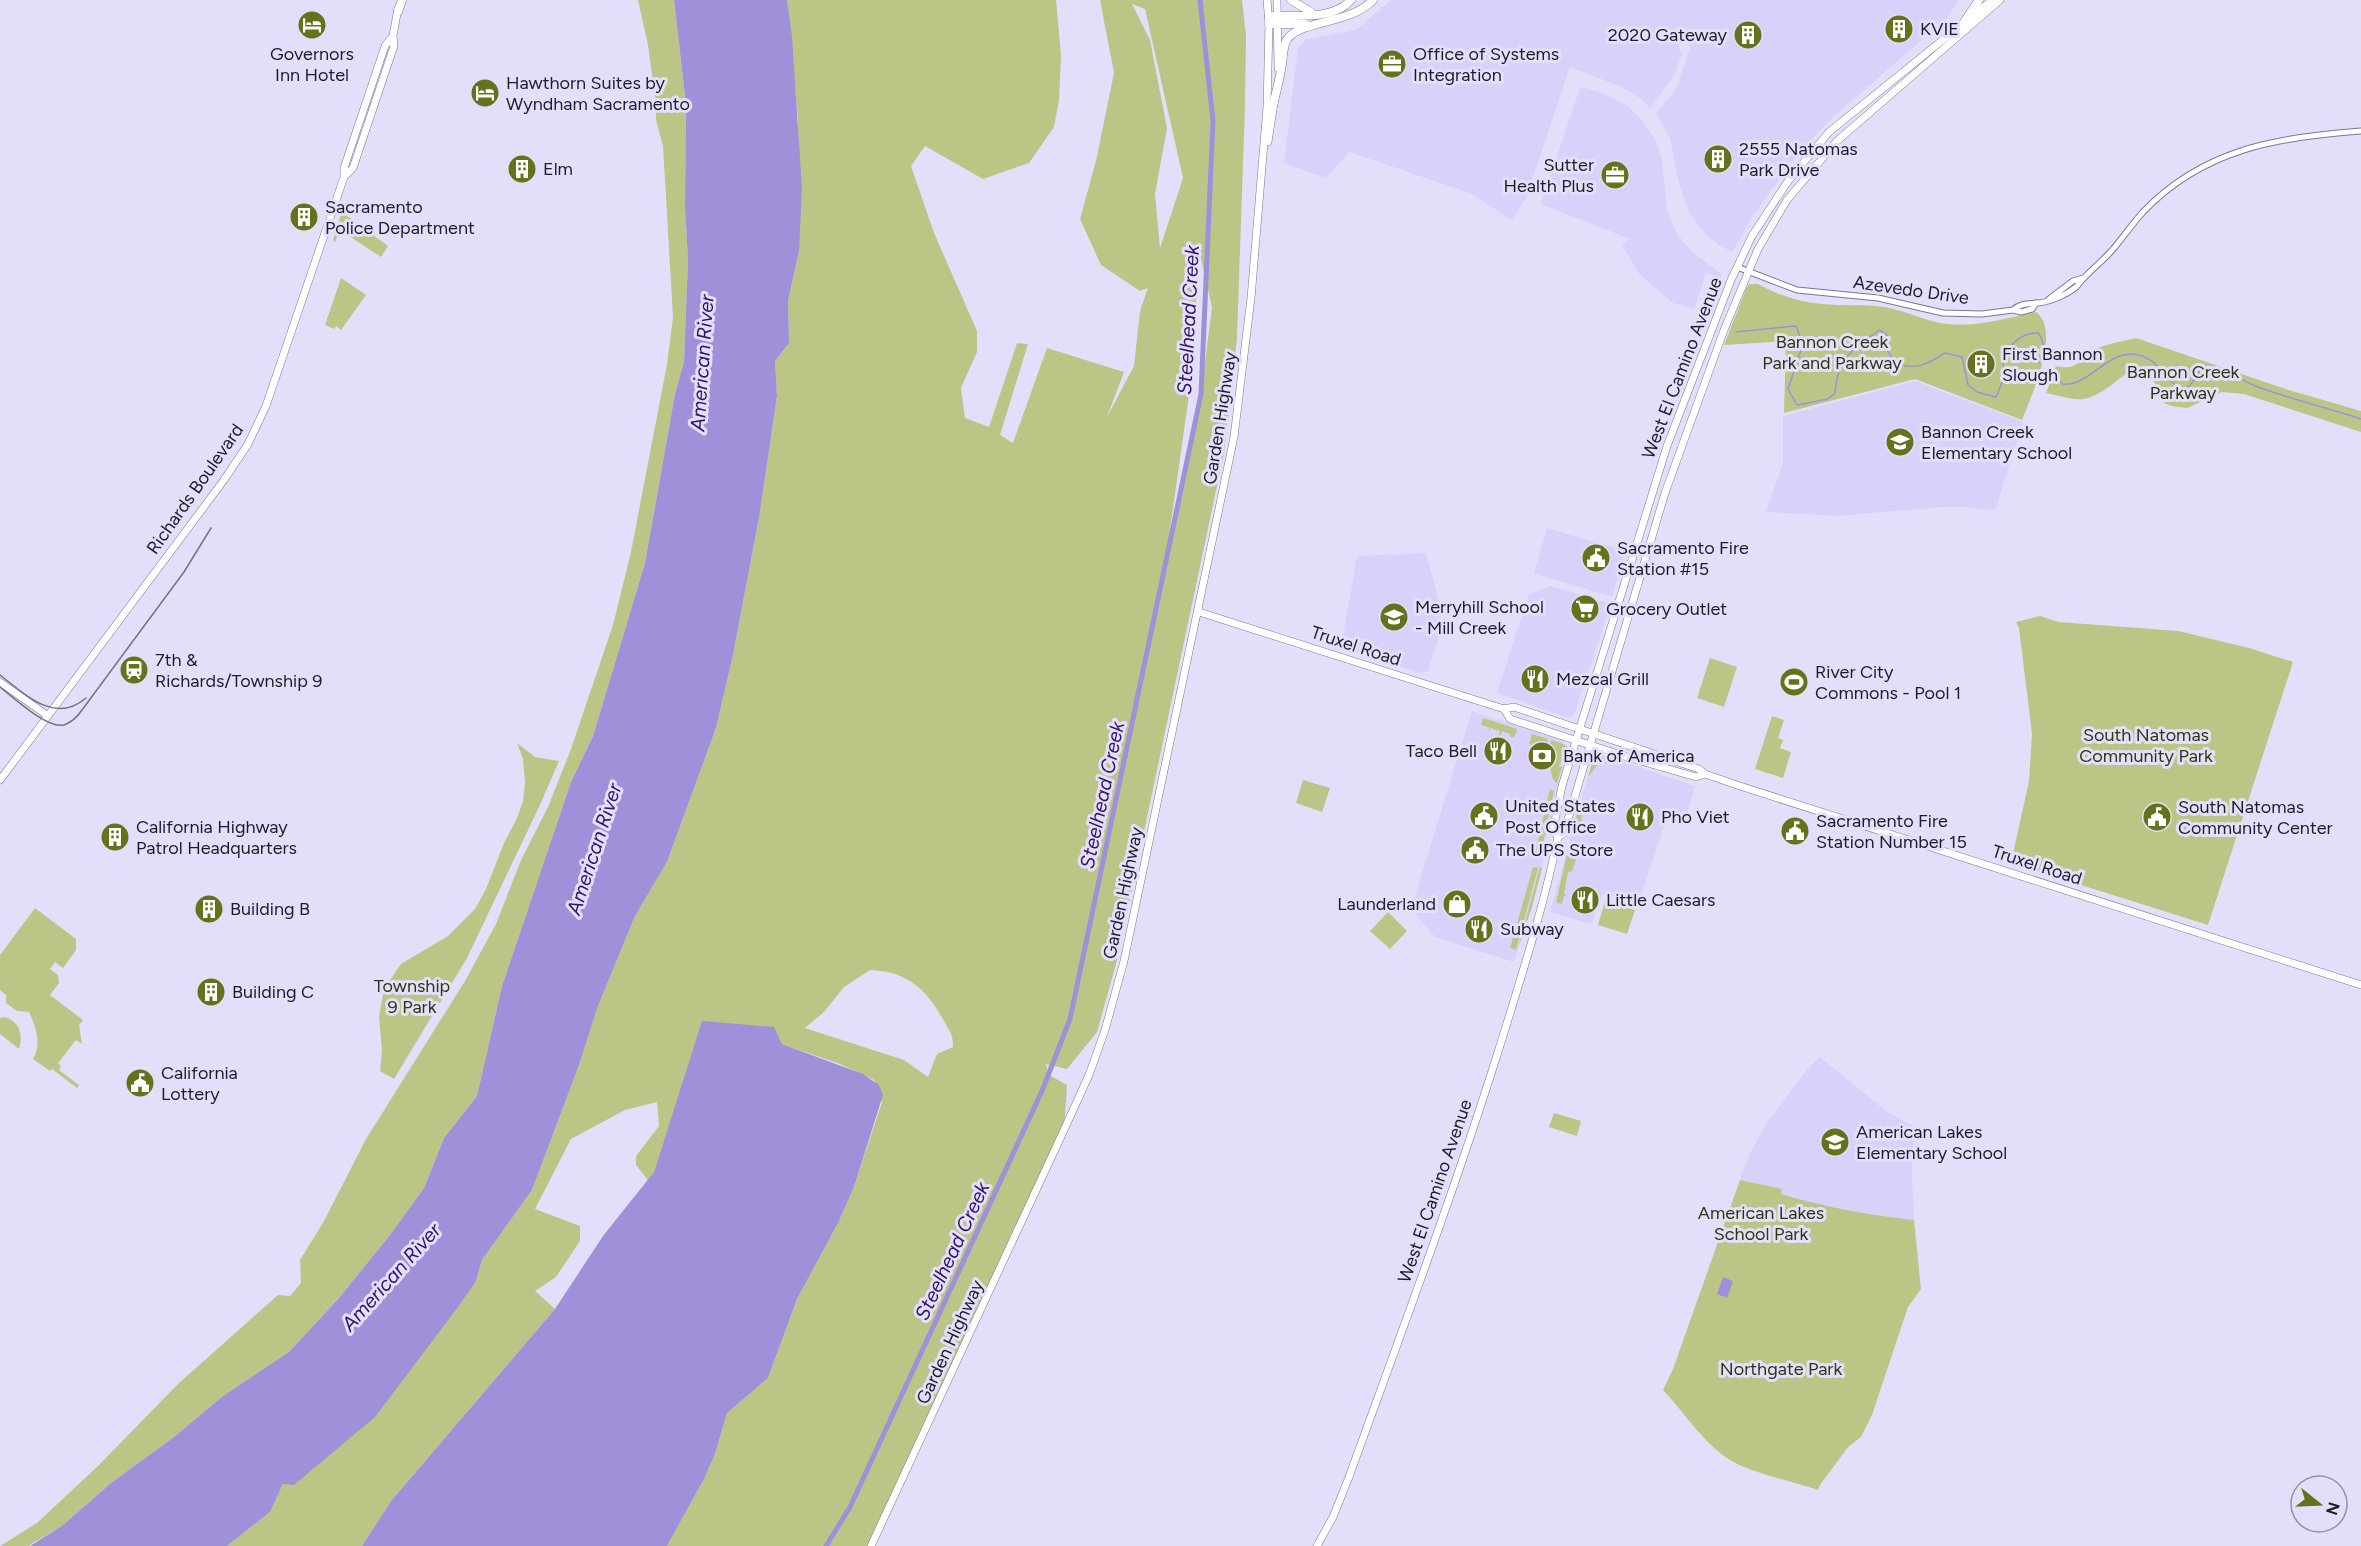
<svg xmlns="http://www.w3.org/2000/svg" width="2361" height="1546" viewBox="0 0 2361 1546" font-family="Figtree,sans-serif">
<rect width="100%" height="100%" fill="#e3dffa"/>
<path fill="#d8d1f9" d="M 1391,0 L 1959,0 L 1946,19 L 1833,117 L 1799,152 L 1751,218 L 1735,248 L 1731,251 L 1722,247 L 1707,236 L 1688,211 L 1678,180 L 1670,138 L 1656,114 L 1676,89 L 1686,61 L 1690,47 L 1681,38 L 1678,47 L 1682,54 L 1675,74 L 1650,108 L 1640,98 L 1622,87 L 1570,67 L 1526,198 L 1512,220 L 1470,193 L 1349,152 L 1326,178 L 1284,163 L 1298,48 L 1307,39 L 1356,30 Z
M 1580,88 L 1585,88 L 1602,93 L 1628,106 L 1642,120 L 1656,141 L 1662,158 L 1667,210 L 1677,234 L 1693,253 L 1722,274 L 1721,278 L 1706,273 L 1694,309 L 1673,303 L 1640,275 L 1622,245 L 1630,239 L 1541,204 Z
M 1915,381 L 2023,422 L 1996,508 L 1992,510 L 1966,507 L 1941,507 L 1837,516 L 1766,512 L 1783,463 L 1783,416 Z
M 1547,528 L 1625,551 L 1612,597 L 1534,573 Z
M 1426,553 L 1441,609 L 1438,640 L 1428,671 L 1420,673 L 1341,648 L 1357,556 Z
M 1551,586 L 1611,604 L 1574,715 L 1569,718 L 1497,693 L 1529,594 Z
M 1472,711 L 1563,741 L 1568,747 L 1546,838 L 1540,875 L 1514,962 L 1435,937 L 1411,909 Z
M 1600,754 L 1695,786 L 1685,821 L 1667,816 L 1640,899 L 1631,904 L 1602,894 L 1591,924 L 1550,912 L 1593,757 Z
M 1820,1057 L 1886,1111 L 1918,1129 L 1911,1154 L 1914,1220 L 1882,1217 L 1805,1201 L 1781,1194 L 1781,1189 L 1740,1180 L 1749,1155 L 1766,1124 L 1807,1070 Z"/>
<path fill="#bbc686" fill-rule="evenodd" d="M 638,0 L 674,0 L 686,105 L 685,207 L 688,260 L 684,362 L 675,394 L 645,563 L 593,736 L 571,782 L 502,986 L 477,1096 L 444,1138 L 424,1188 L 390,1235 L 339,1298 L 289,1352 L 223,1396 L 174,1437 L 111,1483 L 63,1525 L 28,1546 L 0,1546 L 37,1523 L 98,1466 L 178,1384 L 278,1295 L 290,1296 L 301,1283 L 300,1260 L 324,1221 L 366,1139 L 465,981 L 496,924 L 521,860 L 548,807 L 571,749 L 613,625 L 631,552 L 667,364 L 673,317 L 663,146 L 656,120 L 656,103 L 648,45 Z
M 787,0 L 1056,0 L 1061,55 L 1059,100 L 1054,127 L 1029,163 L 983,179 L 925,146 L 911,166 L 934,233 L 977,331 L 977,352 L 961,388 L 965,418 L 989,427 L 1017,343 L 1028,344 L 1000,435 L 1013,443 L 1047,348 L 1124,372 L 1107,417 L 1134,366 L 1140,311 L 1148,288 L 1140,291 L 1101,265 L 1080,219 L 1096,161 L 1114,73 L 1100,0 L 1242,0 L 1246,35 L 1245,106 L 1237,338 L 1224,453 L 1116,964 L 1097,1032 L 1067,1069 L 1046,1064 L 1049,1075 L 1067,1085 L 1064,1130 L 868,1546 L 667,1546 L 704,1479 L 715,1454 L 727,1413 L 768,1378 L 797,1299 L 838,1223 L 854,1187 L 882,1102 L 874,1080 L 840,1064 L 782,1044 L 778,1039 L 677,1102 L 654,1172 L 648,1180 L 636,1165 L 636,1156 L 659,1126 L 657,1102 L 625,1110 L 571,1139 L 535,1209 L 580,1226 L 580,1241 L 556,1277 L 535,1291 L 555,1309 L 391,1501 L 362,1546 L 227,1546 L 270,1512 L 283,1484 L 312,1470 L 337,1447 L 476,1281 L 482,1260 L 532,1190 L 579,1065 L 598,1006 L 635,916 L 667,862 L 716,728 L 733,655 L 760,512 L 777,396 L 775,361 L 789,343 L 788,301 L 799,251 L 798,120 ZM 1132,4 L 1145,9 L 1183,178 L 1160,248 L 1155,194 L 1167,128 L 1150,40 ZM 1199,250 L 1212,307 L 1201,394 L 1162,586 L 1192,374 ZM 870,970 C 908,971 927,990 944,1021 C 950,1033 953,1033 953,1047 L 937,1054 L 928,1077 L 904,1060 L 805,1028 L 824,1012 L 844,987 Z
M 342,212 L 388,246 L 381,257 L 340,230 L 335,242 L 333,240 Z
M 341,278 L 366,295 L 341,330 L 336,326 L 334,329 L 325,325 Z
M 1758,284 C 1778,295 1800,302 1823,304 C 1843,306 1863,304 1883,307 C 1901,309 1918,318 1936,322 C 1969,330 2004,318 2036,312 C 2062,331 2031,396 2022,420 L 1915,379 L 1784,413 L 1786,341 L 1724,345 L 1746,289 L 1749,284 Z
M 2136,338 L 2292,391 L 2361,411 L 2361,432 L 2244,394 L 2222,392 L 2187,408 L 2172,406 L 2164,403 C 2138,337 2126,386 2088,398 C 2075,402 2059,395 2046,393 L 2056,366 C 2078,372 2082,356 2098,348 C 2110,343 2124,341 2136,338 Z
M 2040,616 L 2059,622 L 2178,631 L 2249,648 L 2293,662 L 2208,925 L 2011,863 L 2029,781 L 2032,734 L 2019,628 L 2016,622 Z
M 1710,658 L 1737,667 L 1724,707 L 1697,698 Z
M 1772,716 L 1784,720 L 1778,738 L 1783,740 L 1780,748 L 1791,752 L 1783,778 L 1755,769 Z
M 1483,718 L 1517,729 L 1515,736 L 1511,738 L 1510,734 L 1502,731 L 1501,735 L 1499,734 L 1500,731 L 1491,728 L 1489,731 L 1489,727 L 1481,725 Z
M 1532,734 L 1548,739 L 1545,749 L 1529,744 Z
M 1551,740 L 1563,744 L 1567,747 L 1564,761 L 1561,761 L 1559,766 L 1562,767 L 1557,783 L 1553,780 L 1550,767 L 1556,753 L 1549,750 Z
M 517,743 L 535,757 L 559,761 L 540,805 L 467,958 L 394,1079 L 380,1071 L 382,1050 L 379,1017 L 384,989 L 401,964 L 448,936 L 475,909 L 486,889 L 504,843 L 517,818 L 523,801 L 525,782 L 523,759 Z
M 1601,756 L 1619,764 L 1599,763 L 1588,777 L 1593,760 Z
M 1303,780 L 1330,788 L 1322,812 L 1296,803 Z
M 1550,789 L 1554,791 L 1540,858 L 1534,858 Z
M 1578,809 L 1583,811 L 1581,819 L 1584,823 L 1577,833 L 1572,831 Z
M 1568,850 L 1574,850 L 1572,857 L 1576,859 L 1572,871 L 1568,872 L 1564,894 L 1567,895 L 1564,896 L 1562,904 L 1556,902 Z
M 1533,867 L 1538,868 L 1516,950 L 1510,948 Z
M 1540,867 L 1542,868 L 1532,907 L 1517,951 Z
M 1605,901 L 1635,910 L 1627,934 L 1598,925 Z
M 35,908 L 76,939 L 76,950 L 63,968 L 55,962 L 50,969 L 58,975 L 59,983 L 50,995 L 83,1020 L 79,1025 L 82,1044 L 76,1040 L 58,1063 L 61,1066 L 59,1070 L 79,1085 L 77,1088 L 52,1069 L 50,1071 L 33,1059 C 42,1044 36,1027 29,1012 L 17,1011 L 6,1003 L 6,995 L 0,990 L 0,955 Z
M 1388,912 L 1407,931 L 1390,949 L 1370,931 Z
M 5,1017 C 20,1022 23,1034 19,1049 L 0,1034 L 0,1018 Z
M 1554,1113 L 1581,1121 L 1577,1136 L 1549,1127 Z
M 1740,1180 L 1782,1189 L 1781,1194 C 1824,1207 1869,1215 1914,1220 L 1921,1289 L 1908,1307 L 1872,1415 L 1861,1437 L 1848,1447 L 1820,1485 L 1818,1490 C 1792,1481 1749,1473 1727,1458 C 1702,1441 1684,1412 1663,1390 L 1673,1369 Z"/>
<path fill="#a090d9" d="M 674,0 L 787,0 L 792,37 L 802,188 L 799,251 L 788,301 L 789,343 L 775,361 L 777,396 L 760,512 L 733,655 L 716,728 L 667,862 L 635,916 L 598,1006 L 579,1065 L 532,1190 L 482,1260 L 476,1281 L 458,1307 L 375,1417 L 294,1485 L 283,1484 L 270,1512 L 227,1546 L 30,1546 L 63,1525 L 111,1483 L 174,1437 L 223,1396 L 289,1352 L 339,1298 L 390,1235 L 424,1188 L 444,1138 L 477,1096 L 502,986 L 571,782 L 593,736 L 645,563 L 675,394 L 684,362 L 688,260 L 685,207 L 686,105 Z
M 702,1021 L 774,1027 L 782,1044 L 863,1074 L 879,1085 L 883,1095 L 854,1187 L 838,1223 L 797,1299 L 768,1378 L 727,1413 L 715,1454 L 704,1479 L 667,1546 L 362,1546 L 391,1501 L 555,1309 L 603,1236 L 654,1172 Z
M 1723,1277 L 1733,1281 L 1727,1298 L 1717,1294 Z"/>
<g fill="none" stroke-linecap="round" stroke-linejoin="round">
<path stroke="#a090d9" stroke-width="1.5" d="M 1736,332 L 1796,326 L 1803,344 L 1788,389 L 1797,405 L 1828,399 L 1835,393 C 1838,356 1851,352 1879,330 L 1887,335 L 1888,352 L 1897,364 C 1917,370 1928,364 1945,353 L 1962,357 L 1968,385 L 1977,392 L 1996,397 L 2004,378 L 2003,353 C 2014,343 2022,332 2038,333 C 2046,343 2043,351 2039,363
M 2055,378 L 2063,384 C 2087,387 2105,354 2132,354 C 2159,355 2170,388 2183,389 C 2194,389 2194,368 2210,368 C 2227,369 2245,383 2261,388 C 2294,400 2328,408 2361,419"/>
<path stroke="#a090d9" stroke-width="5" d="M 826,1546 L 850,1507 L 1042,1091 L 1070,1019 L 1201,394 L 1213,121 L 1200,0"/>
<g stroke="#7c7695" stroke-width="7">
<path id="minor" d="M 1737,267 L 1797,290 L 1878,298 L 1943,313 L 1982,314 L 2013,310 L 2021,312 L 2032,309 L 2036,303
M 2049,299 L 2073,281 L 2083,278
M 2013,310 C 2021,303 2028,304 2038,303 C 2050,302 2066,295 2076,287 C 2079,284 2081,280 2085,277 C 2094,267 2105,259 2114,248 C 2124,236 2133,223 2143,212 C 2203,149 2278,137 2361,131"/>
</g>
<g stroke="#7c7695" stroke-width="8">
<path id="major" d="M 1277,0 L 1278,68
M 1268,142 L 1274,103
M 344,177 L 353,168 L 394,46 L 393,36 L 398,8
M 1199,612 L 1504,709 L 1514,707 L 1699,769 L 1705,774 L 1740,786 L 2361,985
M 0,682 L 48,716
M 1504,709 L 1510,719 L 1627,757 L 1696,777 L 1705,774
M 0,780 L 224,480 L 248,444 L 266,406 L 344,177 L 344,168 L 385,46 L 393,36
M 1558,837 L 1553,830 L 1562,786 L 1667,446 L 1731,280 L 1752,236 L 1788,181 L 1829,132 L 1992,0
M 871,1546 L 1064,1130 L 1089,1075 L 1105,1030 L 1124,961 L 1234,437 L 1251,298 L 1267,107 L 1269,24 L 1267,0
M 1317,1546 L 1333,1517 L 1349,1477 C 1400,1336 1453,1195 1498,1052 C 1520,981 1543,910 1558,837 L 1564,833 L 1665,493 L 1724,330 L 1758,249 L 1787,200 L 1837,141 L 2000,0"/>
</g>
<g stroke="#7c7695" stroke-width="9">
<path id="highway" d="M 1291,0 L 1311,12
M 398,12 L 402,0
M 1269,16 C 1294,15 1332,21 1351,0
M 1269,24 L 1306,24
M 1962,25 L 1979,0
M 1273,106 C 1276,92 1280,78 1282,64 C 1283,57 1283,48 1286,41 C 1297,20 1350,25 1373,0"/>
</g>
<use href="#minor" stroke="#fff" stroke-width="5"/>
<use href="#major" stroke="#fff" stroke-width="7"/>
<use href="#highway" stroke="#fff" stroke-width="8"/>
<path stroke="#757284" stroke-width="1.5" d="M 0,675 C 25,694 55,725 86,698
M 0,687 C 14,698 47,729 64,725 C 72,722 78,716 82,710 L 184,572 L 211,528"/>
</g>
<defs>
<g id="hotel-disc" transform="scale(1.5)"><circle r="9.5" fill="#66711b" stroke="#e3dffa"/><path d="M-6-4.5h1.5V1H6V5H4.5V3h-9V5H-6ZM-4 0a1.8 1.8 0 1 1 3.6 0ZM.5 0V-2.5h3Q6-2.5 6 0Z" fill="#fff"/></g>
<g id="building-disc" transform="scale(1.5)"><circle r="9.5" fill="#66711b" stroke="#e3dffa"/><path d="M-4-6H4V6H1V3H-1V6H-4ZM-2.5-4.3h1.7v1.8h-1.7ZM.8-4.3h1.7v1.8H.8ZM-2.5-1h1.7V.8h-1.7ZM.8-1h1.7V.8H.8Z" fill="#fff"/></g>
<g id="office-disc" transform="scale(1.5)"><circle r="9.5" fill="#66711b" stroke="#e3dffa"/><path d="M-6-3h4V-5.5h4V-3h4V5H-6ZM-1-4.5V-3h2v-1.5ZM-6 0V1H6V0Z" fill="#fff"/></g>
<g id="school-disc" transform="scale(1.5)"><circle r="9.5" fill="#66711b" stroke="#e3dffa"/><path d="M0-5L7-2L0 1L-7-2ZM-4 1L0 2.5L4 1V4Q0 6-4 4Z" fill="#fff"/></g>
<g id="civic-disc" transform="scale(1.5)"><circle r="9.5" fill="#66711b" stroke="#e3dffa"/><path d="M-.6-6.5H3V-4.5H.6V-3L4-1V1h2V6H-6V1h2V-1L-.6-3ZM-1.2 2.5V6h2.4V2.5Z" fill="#fff"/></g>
<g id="supermarket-disc" transform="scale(1.5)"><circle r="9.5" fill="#66711b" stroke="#e3dffa"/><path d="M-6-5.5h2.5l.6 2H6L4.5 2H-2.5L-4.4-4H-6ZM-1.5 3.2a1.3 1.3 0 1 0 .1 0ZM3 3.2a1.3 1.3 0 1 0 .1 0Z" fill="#fff"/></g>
<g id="station-disc" transform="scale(1.5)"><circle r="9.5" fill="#66711b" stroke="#e3dffa"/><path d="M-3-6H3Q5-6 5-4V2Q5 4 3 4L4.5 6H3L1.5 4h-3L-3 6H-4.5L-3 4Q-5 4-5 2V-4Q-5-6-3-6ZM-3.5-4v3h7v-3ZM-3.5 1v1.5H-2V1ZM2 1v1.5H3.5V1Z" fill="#fff"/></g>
<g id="restaurant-disc" transform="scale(1.5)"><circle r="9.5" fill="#66711b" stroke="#e3dffa"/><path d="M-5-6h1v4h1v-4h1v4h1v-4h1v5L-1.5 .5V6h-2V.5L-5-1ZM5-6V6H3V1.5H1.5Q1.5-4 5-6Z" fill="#fff"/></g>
<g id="stadium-disc" transform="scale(1.5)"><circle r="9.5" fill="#66711b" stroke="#e3dffa"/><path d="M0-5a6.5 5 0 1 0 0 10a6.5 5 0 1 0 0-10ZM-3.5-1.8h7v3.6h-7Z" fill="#fff"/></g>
<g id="bank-disc" transform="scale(1.5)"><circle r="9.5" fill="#66711b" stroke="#e3dffa"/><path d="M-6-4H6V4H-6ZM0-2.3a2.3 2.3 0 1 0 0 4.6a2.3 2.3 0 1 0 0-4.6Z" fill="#fff"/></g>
<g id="shop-disc" transform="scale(1.5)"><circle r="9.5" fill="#66711b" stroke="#e3dffa"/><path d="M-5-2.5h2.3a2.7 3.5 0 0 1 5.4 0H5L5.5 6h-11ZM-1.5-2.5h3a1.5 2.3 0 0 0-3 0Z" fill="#fff"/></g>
</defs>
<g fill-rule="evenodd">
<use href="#hotel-disc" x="312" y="25"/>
<use href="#building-disc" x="1899" y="29"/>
<use href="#building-disc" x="1748" y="35"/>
<use href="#office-disc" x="1392" y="64"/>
<use href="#hotel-disc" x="485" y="93"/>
<use href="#building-disc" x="1718" y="159"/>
<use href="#building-disc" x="522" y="169"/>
<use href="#office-disc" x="1615" y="175"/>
<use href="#building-disc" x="304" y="217"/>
<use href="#building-disc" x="1981" y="364"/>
<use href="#school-disc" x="1900" y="442"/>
<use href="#civic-disc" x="1596" y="558"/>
<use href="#supermarket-disc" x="1585" y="609"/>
<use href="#school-disc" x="1394" y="617"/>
<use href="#station-disc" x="134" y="670"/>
<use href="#restaurant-disc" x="1535" y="679"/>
<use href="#stadium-disc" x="1794" y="682"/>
<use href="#restaurant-disc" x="1498" y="751"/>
<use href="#bank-disc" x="1542" y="756"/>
<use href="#civic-disc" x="1484" y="816"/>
<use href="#restaurant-disc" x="1640" y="817"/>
<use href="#civic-disc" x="2157" y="817"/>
<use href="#civic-disc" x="1795" y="831"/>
<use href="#building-disc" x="115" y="837"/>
<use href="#civic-disc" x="1475" y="850"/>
<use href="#restaurant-disc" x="1585" y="900"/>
<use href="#shop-disc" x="1457" y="904"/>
<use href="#building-disc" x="209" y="909"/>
<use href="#restaurant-disc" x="1479" y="929"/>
<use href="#building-disc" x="211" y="992"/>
<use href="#civic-disc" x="140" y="1083"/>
<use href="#school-disc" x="1835" y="1142"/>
</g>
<g text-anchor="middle" stroke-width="6" stroke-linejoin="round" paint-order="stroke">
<g font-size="18" fill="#1e1c28" stroke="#e3dffa" text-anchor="start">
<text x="1920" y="35">KVIE</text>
<text x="1727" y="41" text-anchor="end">2020 Gateway</text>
<text x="312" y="60" text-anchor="middle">Governors<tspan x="312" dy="21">Inn Hotel</tspan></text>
<text x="1413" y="60">Office of Systems<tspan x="1413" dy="21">Integration</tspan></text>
<text x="506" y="89">Hawthorn Suites by<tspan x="506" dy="21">Wyndham Sacramento</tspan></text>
<text x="1739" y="155">2555 Natomas<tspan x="1739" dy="21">Park Drive</tspan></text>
<text x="1594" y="171" text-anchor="end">Sutter<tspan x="1594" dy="21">Health Plus</tspan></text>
<text x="543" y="175">Elm</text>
<text x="325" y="213">Sacramento<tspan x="325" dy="21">Police Department</tspan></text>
<text x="2002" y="360">First Bannon<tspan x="2002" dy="21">Slough</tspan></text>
<text x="1921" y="438">Bannon Creek<tspan x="1921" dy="21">Elementary School</tspan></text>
<text x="1617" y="554">Sacramento Fire<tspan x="1617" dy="21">Station #15</tspan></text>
<text x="1415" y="613">Merryhill School<tspan x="1415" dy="21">- Mill Creek</tspan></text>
<text x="1606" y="615">Grocery Outlet</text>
<text x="155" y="666">7th &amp;<tspan x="155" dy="21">Richards/Township 9</tspan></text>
<text x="1815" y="678">River City<tspan x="1815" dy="21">Commons - Pool 1</tspan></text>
<text x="1556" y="685">Mezcal Grill</text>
<text x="1477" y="757" text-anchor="end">Taco Bell</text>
<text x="1563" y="762">Bank of America</text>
<text x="1505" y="812">United States<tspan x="1505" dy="21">Post Office</tspan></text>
<text x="2178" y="813">South Natomas<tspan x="2178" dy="21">Community Center</tspan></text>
<text x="1661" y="823">Pho Viet</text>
<text x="1816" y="827">Sacramento Fire<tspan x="1816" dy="21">Station Number 15</tspan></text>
<text x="136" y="833">California Highway<tspan x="136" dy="21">Patrol Headquarters</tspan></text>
<text x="1496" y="856">The UPS Store</text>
<text x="1606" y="906">Little Caesars</text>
<text x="1436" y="910" text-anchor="end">Launderland</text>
<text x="230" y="915">Building B</text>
<text x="1500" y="935">Subway</text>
<text x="232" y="998">Building C</text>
<text x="161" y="1079">California<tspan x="161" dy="21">Lottery</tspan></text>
<text x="1856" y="1138">American Lakes<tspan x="1856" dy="21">Elementary School</tspan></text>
</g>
<g font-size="18" fill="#1e1c28" stroke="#e3dffa">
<text transform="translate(1911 290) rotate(8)" y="6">Azevedo Drive</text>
<text transform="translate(1682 368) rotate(-69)" y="6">West El Camino Avenue</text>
<text transform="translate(1220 418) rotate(-81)" y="6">Garden Highway</text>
<text transform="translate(195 489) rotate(-55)" y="6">Richards Boulevard</text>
<text transform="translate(1356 646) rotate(18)" y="6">Truxel Road</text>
<text transform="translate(2037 865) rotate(18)" y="6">Truxel Road</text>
<text transform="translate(1123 893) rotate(-78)" y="6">Garden Highway</text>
<text transform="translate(1435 1191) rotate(-71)" y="6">West El Camino Avenue</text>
<text transform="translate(950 1342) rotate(-65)" y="6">Garden Highway</text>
</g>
<g font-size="18" fill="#303512" stroke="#e3dffa">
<text x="1832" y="348">Bannon Creek<tspan x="1832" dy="21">Park and Parkway</tspan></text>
<text x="2183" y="378">Bannon Creek<tspan x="2183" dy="21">Parkway</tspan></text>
<text x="2146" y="741">South Natomas<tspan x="2146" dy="21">Community Park</tspan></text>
<text x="412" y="992">Township<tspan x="412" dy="21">9 Park</tspan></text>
<text x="1761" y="1219">American Lakes<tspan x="1761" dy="21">School Park</tspan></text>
<text x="1781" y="1375">Northgate Park</text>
</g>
<g font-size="20" font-style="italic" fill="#34146a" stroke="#e3dffa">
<text transform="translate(1188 320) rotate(-87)" y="7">Steelhead Creek</text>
<text transform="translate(702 363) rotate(-86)" y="7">American River</text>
<text transform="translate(1102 795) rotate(-78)" y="7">Steelhead Creek</text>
<text transform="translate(594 849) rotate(-72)" y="7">American River</text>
<text transform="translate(952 1251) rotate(-65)" y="7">Steelhead Creek</text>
<text transform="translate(391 1277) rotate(-48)" y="7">American River</text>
</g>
</g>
<g transform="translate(2319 1504) rotate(108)"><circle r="28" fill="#e3dffa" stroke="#9491a6" stroke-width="1.5"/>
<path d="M0-4.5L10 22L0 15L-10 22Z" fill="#66711b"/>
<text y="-9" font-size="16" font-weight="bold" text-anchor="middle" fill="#1e1c28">N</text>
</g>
</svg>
